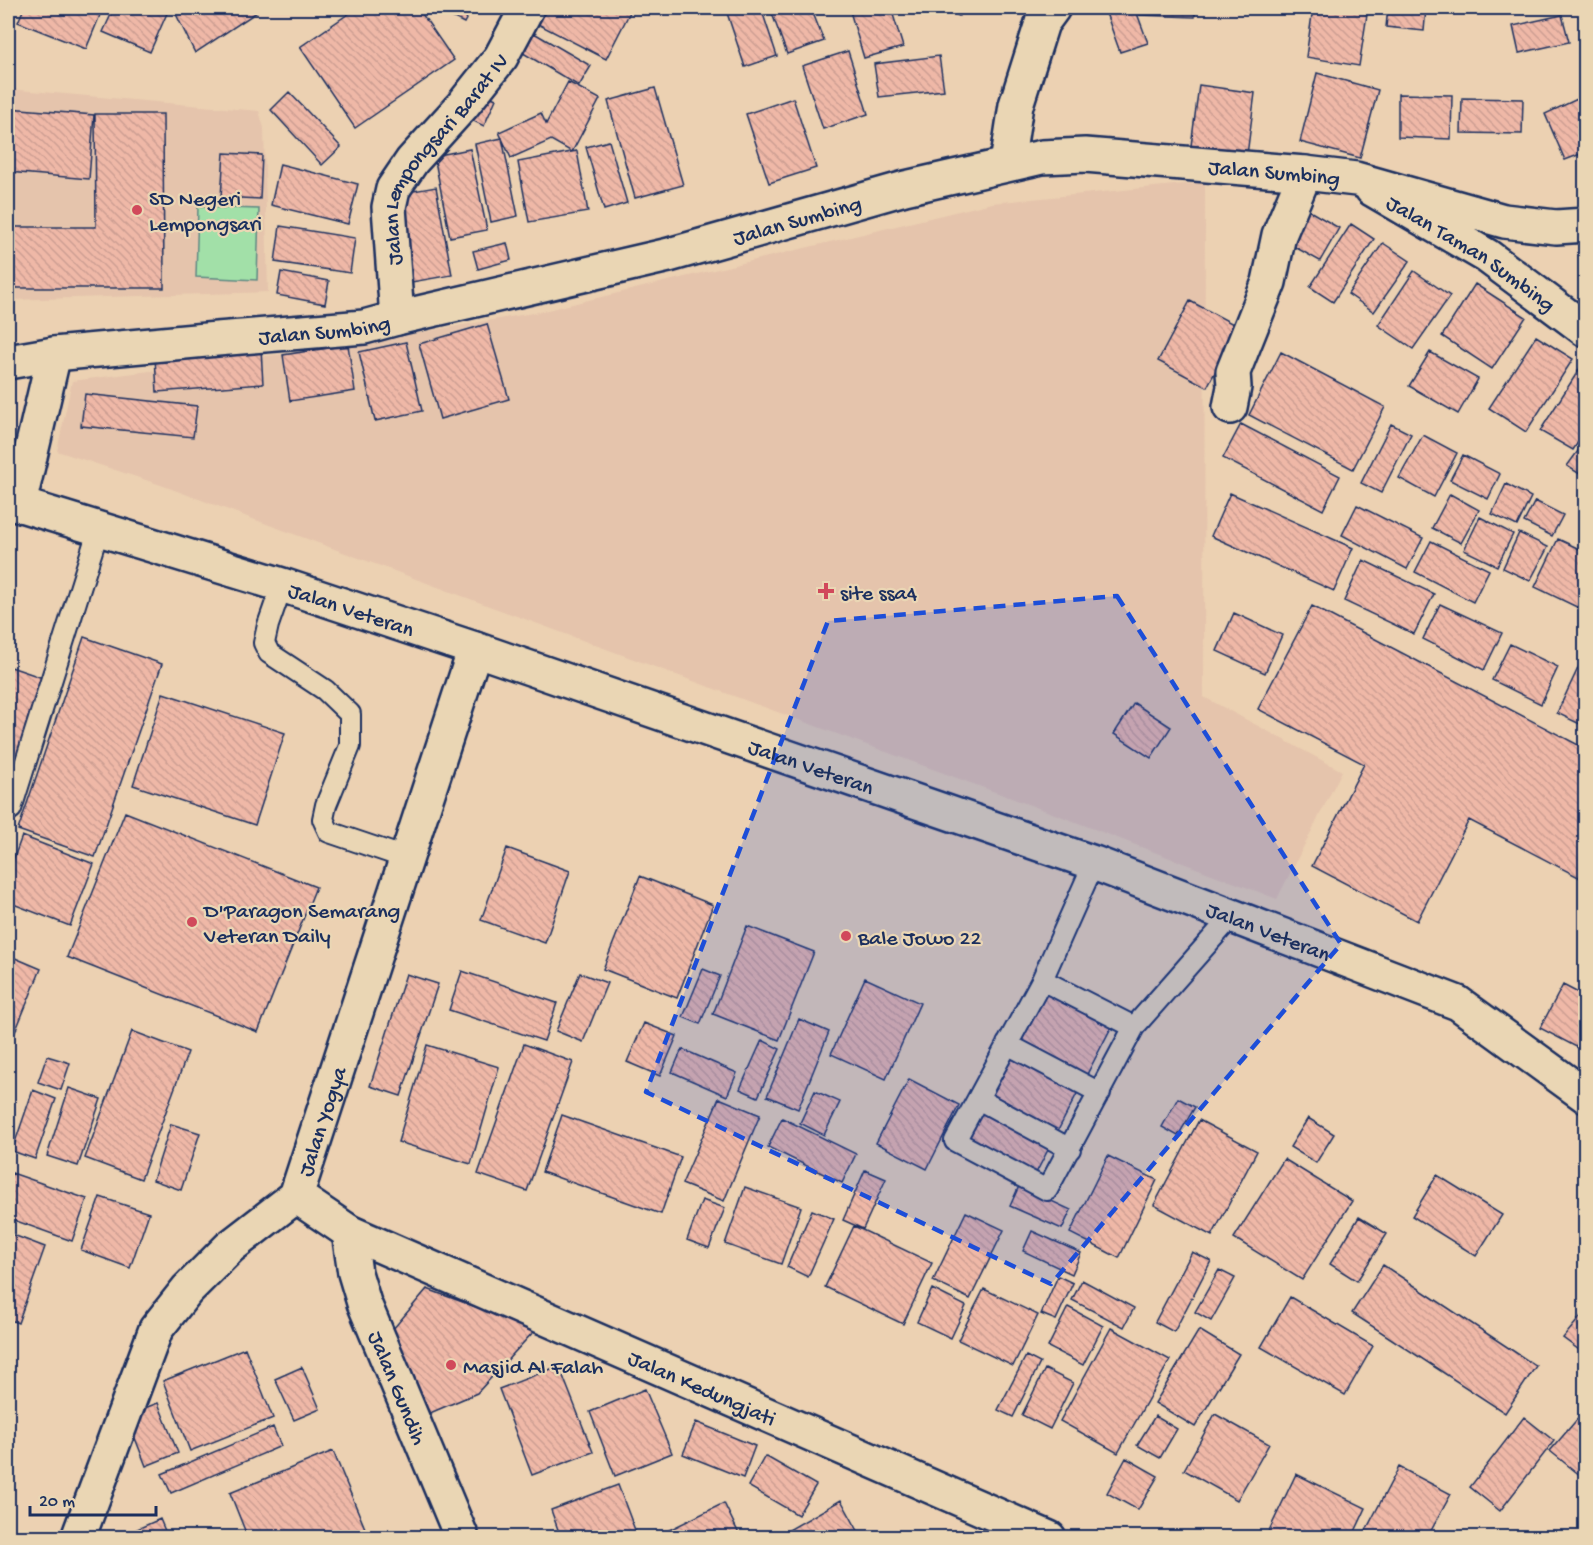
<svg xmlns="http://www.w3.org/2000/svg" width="1593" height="1545" viewBox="0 0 1593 1545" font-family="'Gochi Hand',sans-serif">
<defs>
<pattern id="building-back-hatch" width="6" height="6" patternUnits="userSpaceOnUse" patternTransform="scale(1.5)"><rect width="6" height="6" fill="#efb8a7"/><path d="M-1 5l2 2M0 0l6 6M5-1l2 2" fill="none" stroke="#cc9e92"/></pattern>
</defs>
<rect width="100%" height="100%" fill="#ecd1b2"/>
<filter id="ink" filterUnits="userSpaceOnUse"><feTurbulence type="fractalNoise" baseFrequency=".0167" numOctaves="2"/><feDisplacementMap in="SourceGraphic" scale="12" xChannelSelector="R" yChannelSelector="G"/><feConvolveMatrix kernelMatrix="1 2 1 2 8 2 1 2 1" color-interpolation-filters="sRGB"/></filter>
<g filter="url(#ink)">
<path fill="#e5c4ac" d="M 8,89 L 259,111 L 264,128 L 268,292 L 8,300 Z
M 1205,182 L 1204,697 L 1342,771 L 1277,899 L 1060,816 L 158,484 L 57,451 L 72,381 L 329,348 L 539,312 L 992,203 Z"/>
<path fill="#a2e0a8" stroke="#5e8883" stroke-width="1.5" d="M 198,207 L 259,209 L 257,280 L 196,277 Z"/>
<path fill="url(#building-back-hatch)" stroke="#1b2f5e" stroke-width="1.5" d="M 24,8 L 103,8 L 86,49 L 18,22 Z
M 114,8 L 160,8 L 168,11 L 150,52 L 103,32 Z
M 173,8 L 255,8 L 257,12 L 195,53 Z
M 357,8 L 418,8 L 454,60 L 355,128 L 300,47 Z
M 434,8 L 472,8 L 464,23 Z
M 539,8 L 632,8 L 606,59 L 532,21 Z
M 733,8 L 761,8 L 777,56 L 745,67 L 726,10 Z
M 770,8 L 811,8 L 824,41 L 787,54 Z
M 849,8 L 891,8 L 903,47 L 864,58 Z
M 941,8 L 963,8 L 959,16 Z
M 1122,8 L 1135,8 L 1148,43 L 1120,52 L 1106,13 Z
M 1141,8 L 1195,8 L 1195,17 L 1140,15 Z
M 1313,8 L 1368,8 L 1359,66 L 1306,57 Z
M 1388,8 L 1426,8 L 1424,31 L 1386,27 Z
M 1562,15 L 1569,42 L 1519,53 L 1513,26 Z
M 534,33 L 591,66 L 579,86 L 523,53 Z
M 848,51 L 868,114 L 823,129 L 802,66 Z
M 939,56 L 944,90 L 879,97 L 874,64 Z
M 1317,73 L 1378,90 L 1360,158 L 1300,142 Z
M 568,82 L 600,99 L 572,152 L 551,140 L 511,158 L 499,132 L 541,113 L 546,124 Z
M 1199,85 L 1255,93 L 1247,155 L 1191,146 Z
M 655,88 L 683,185 L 635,198 L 608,101 Z
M 477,91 L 496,99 L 484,126 L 465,117 Z
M 289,92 L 341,147 L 322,165 L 271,110 Z
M 1398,94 L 1452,95 L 1451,139 L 1398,137 Z
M 1586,95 L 1586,152 L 1565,160 L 1545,114 Z
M 793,98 L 816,168 L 769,183 L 746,114 Z
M 1462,98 L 1523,99 L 1522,134 L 1461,133 Z
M 8,108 L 94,115 L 89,179 L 8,172 Z
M 95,114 L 163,114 L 164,288 L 8,288 L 8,227 L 96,227 Z
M 502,138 L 518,216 L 491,222 L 475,144 Z
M 609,141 L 627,203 L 604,210 L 586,147 Z
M 470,149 L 487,230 L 450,237 L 434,156 Z
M 577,151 L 588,212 L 529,222 L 518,162 Z
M 224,153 L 262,155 L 260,199 L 221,197 Z
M 280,164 L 358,184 L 348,224 L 271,205 Z
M 436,187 L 452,275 L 412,282 L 396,194 Z
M 1301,206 L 1339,228 L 1320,261 L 1282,240 Z
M 1351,224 L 1374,239 L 1333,302 L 1310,287 Z
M 280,226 L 355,238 L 350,273 L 275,262 Z
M 507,243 L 511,260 L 478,269 L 473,251 Z
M 1383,243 L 1410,261 L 1374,312 L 1348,294 Z
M 1414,271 L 1450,296 L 1413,349 L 1378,325 Z
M 281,272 L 329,281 L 325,304 L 277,295 Z
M 1475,284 L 1526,317 L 1492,369 L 1442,336 Z
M 1190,301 L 1239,327 L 1207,387 L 1158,361 Z
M 487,324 L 509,399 L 440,419 L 419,344 Z
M 1536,336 L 1573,359 L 1526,432 L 1489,408 Z
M 406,342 L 422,411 L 375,421 L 359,352 Z
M 348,345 L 355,391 L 290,401 L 283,355 Z
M 261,349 L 263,384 L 157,392 L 155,357 Z
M 1281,352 L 1385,407 L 1353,469 L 1249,415 Z
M 1430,352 L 1478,379 L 1458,414 L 1409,386 Z
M 1580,368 L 1586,371 L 1586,430 L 1573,450 L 1540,431 Z
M 85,394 L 197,406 L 193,437 L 81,426 Z
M 1241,424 L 1340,476 L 1323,510 L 1223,458 Z
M 1391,424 L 1411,434 L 1381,493 L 1361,483 Z
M 1423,435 L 1457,453 L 1434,497 L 1399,478 Z
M 1586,440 L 1586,478 L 1567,466 Z
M 1463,455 L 1500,474 L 1488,499 L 1450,480 Z
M 1506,484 L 1531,497 L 1517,526 L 1492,514 Z
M 1230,493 L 1353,548 L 1334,591 L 1211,536 Z
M 1450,494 L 1479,510 L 1461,543 L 1432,528 Z
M 1535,501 L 1563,515 L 1552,536 L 1524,522 Z
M 1357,505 L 1423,538 L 1407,569 L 1342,535 Z
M 1480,517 L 1513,534 L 1497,566 L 1464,550 Z
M 1519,533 L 1548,547 L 1530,581 L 1503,568 Z
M 1558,539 L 1586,552 L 1586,605 L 1583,610 L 1535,587 Z
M 1431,541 L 1489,570 L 1473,602 L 1415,572 Z
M 1363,560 L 1434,594 L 1414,634 L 1344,601 Z
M 1440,604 L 1502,633 L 1484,670 L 1423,639 Z
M 1312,606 L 1586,749 L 1586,881 L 1469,820 L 1417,921 L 1312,866 L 1364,764 L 1258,709 Z
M 1234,613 L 1282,635 L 1265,673 L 1217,651 Z
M 84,637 L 162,664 L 95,857 L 18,830 Z
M 1510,644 L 1558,667 L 1541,704 L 1492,680 Z
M 1580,664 L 1586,667 L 1586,727 L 1557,713 Z
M 8,666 L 46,679 L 8,791 Z
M 163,693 L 285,733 L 255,825 L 133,785 Z
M 1134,703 L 1171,727 L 1151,758 L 1114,734 Z
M 125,812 L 316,887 L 258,1032 L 67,957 Z
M 22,836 L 94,864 L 70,926 L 8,902 L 8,874 Z
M 507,848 L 570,871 L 545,943 L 481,920 Z
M 640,876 L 713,905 L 677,998 L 603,969 Z
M 747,926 L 814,952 L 779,1040 L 713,1014 Z
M 8,955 L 41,969 L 13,1037 L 8,1035 Z
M 703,969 L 720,976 L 700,1024 L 683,1017 Z
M 462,971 L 557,1003 L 544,1041 L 449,1010 Z
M 580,973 L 607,983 L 583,1042 L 556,1031 Z
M 406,974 L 438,984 L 401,1096 L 370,1086 Z
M 865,978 L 920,1003 L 886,1079 L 831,1054 Z
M 1048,982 L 1116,1018 L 1035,1175 L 963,1138 Z
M 1563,985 L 1586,997 L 1586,1052 L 1540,1028 Z
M 799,1019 L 829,1032 L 798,1109 L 767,1096 Z
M 644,1023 L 677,1036 L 660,1076 L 627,1062 Z
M 132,1031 L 188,1052 L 141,1179 L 85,1158 Z
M 762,1040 L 780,1049 L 758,1097 L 740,1089 Z
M 524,1044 L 573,1062 L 527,1191 L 478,1174 Z
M 427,1045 L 499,1067 L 471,1164 L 398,1142 Z
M 682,1049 L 737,1073 L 727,1096 L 672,1072 Z
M 47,1056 L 70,1063 L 61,1090 L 38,1082 Z
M 909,1079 L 959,1105 L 927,1169 L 876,1143 Z
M 69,1088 L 101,1099 L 78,1166 L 47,1156 Z
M 33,1090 L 56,1099 L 35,1159 L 12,1151 Z
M 815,1091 L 840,1102 L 824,1135 L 800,1123 Z
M 719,1098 L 760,1115 L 724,1201 L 682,1184 Z
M 1178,1098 L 1195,1107 L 1178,1136 L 1162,1127 Z
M 562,1115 L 681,1157 L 661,1214 L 542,1172 Z
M 782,1118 L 856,1154 L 842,1183 L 768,1147 Z
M 1308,1118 L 1334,1134 L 1316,1163 L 1290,1147 Z
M 1199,1120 L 1257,1151 L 1212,1236 L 1154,1205 Z
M 171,1124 L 200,1133 L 181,1190 L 153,1180 Z
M 1108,1156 L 1157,1180 L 1119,1258 L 1070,1233 Z
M 1284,1159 L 1352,1201 L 1302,1280 L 1234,1238 Z
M 865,1170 L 886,1179 L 863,1229 L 843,1220 Z
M 12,1173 L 87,1199 L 72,1241 L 8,1218 L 8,1186 Z
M 1437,1175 L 1502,1215 L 1476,1256 L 1412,1216 Z
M 1019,1186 L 1071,1210 L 1062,1229 L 1010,1206 Z
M 745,1187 L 801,1207 L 781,1264 L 725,1244 Z
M 100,1197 L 149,1213 L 130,1268 L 81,1250 Z
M 702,1200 L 725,1208 L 709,1248 L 687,1240 Z
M 812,1210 L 834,1219 L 808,1277 L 787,1267 Z
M 966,1212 L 1004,1230 L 970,1299 L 933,1281 Z
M 1359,1217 L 1387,1234 L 1357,1281 L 1330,1264 Z
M 854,1226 L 932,1263 L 903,1324 L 825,1287 Z
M 1032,1231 L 1081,1253 L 1072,1274 L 1023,1251 Z
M 8,1233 L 45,1247 L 18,1323 L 8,1319 Z
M 1192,1252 L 1211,1261 L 1174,1332 L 1155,1322 Z
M 1383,1265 L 1536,1366 L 1505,1413 L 1352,1313 Z
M 1219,1270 L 1235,1278 L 1211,1321 L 1195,1312 Z
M 1058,1276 L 1073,1283 L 1056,1320 L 1041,1314 Z
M 1082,1280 L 1134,1308 L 1124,1327 L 1072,1300 Z
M 427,1289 L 536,1329 L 477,1393 L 423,1416 L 387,1336 Z
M 932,1289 L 966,1306 L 951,1338 L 917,1322 Z
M 984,1289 L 1038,1315 L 1013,1366 L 958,1340 Z
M 1290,1297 L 1373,1346 L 1345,1395 L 1261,1347 Z
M 1068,1307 L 1103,1326 L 1083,1365 L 1048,1347 Z
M 1586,1310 L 1586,1355 L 1563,1338 Z
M 1111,1328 L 1170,1360 L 1118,1453 L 1060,1421 Z
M 1199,1330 L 1239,1354 L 1195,1427 L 1155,1403 Z
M 245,1348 L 273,1418 L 190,1451 L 163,1381 Z
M 1026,1356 L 1040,1363 L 1013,1417 L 998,1410 Z
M 559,1366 L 593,1452 L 532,1475 L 499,1389 Z
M 302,1367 L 320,1409 L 294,1420 L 275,1379 Z
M 1045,1369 L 1073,1383 L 1050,1429 L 1022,1415 Z
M 645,1389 L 672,1453 L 615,1476 L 590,1412 Z
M 158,1403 L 178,1453 L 146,1466 L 126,1415 Z
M 1586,1409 L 1586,1480 L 1550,1451 Z
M 1215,1414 L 1269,1444 L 1237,1500 L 1184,1470 Z
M 1155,1416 L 1177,1429 L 1160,1458 L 1137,1445 Z
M 1524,1417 L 1554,1441 L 1500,1511 L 1470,1487 Z
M 696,1422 L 755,1446 L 743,1478 L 683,1454 Z
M 273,1427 L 281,1446 L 171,1493 L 162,1474 Z
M 333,1451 L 369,1538 L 248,1538 L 230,1493 Z
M 765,1456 L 816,1485 L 798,1515 L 748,1486 Z
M 1126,1458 L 1158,1476 L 1138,1510 L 1107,1493 Z
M 1399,1467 L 1451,1494 L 1427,1538 L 1375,1538 L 1365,1532 Z
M 1296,1474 L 1366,1508 L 1352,1538 L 1272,1538 L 1267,1535 Z
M 618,1485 L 638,1538 L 561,1538 L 551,1510 Z
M 841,1500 L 862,1538 L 775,1538 Z
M 724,1503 L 741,1538 L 653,1538 Z
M 160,1519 L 168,1538 L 117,1538 Z"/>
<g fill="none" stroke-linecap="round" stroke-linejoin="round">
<g stroke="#1b2f5e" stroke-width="24">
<path id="lane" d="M 282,585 L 268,625 L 264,643 L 269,653 L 325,690 L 350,714 L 350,746 L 326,805 L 323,819 L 329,832 L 406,858
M 11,809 L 99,528
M 1094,863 L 1042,980 L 955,1141 L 1047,1190 L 1134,1027 L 1232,916
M 1042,980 L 1134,1027
M 1007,1044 L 1100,1093
M 978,1099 L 1070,1149"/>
</g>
<g stroke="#1b2f5e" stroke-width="38">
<g id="street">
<path d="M 1007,164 L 1016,105 L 1042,23 L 1053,8"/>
<path id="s1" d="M 1372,189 L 1487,256 L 1586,330"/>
<path id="s2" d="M 397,318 L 389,207 L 393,189 L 412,161 L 462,106 L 501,57 L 527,8"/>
<path d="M 1230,407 L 1234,387 L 1233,372 L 1269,282 L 1279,235 L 1305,173"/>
<path id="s3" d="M 296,1196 L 349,1232 L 1049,1538"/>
<path id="s4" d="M 349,1232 L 355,1273 L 364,1303 L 462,1538"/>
<path id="s5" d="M 78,1538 L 156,1329 L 187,1290 L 230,1247 L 296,1196 L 475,649"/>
</g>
</g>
<g stroke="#1b2f5e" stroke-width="38">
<g id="secondary">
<path id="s6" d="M 8,362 L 54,354 L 217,339 L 364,327 L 397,318 L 669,255 L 905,188 L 1042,157 L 1085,155 L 1305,173 L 1356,179 L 1504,221 L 1556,227 L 1586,225"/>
<path id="s7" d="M 8,501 L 282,585 L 475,649 L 1094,863 L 1458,1003 L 1586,1096"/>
<path d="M 19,504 L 54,354"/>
</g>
</g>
<use href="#lane" stroke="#ead6b4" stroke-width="20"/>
<use href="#street" stroke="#ead6b4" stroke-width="33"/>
<use href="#secondary" stroke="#ead6b4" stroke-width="33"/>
</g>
</g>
<path fill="#1d4ed8" fill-opacity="0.2" stroke="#1d4ed8" stroke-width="4.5" stroke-dasharray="12 8" stroke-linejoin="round" d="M 1117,596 L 1341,944 L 1051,1284 L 646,1092 L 828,621 Z"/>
<g fill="#d1495b" stroke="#ead6b4" stroke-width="2">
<circle cx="137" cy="210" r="6"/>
<path d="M823 582h6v6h6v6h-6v6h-6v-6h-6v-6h6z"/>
<circle cx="192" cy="922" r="6"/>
<circle cx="846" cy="936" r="6"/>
<circle cx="451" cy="1365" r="6"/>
</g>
<g text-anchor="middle" stroke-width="4.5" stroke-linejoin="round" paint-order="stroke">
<g font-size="22" fill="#1b2f5e" stroke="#ead6b4">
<text dy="8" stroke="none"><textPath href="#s2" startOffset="178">Jalan Lempongsari Barat IV</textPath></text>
<text dy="8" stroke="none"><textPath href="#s6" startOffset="1290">Jalan Sumbing</textPath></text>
<text dy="8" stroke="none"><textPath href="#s6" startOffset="804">Jalan Sumbing</textPath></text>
<text dy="8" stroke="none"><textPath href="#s1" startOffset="118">Jalan Taman Sumbing</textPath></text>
<text dy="8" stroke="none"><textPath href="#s6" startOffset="318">Jalan Sumbing</textPath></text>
<text dy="8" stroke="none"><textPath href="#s7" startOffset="360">Jalan Veteran</textPath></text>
<text dy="8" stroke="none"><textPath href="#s7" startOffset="846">Jalan Veteran</textPath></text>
<text dy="8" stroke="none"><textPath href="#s7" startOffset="1332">Jalan Veteran</textPath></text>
<text dy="8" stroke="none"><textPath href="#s5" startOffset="496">Jalan Yogya</textPath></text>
<text dy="8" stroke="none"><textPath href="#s3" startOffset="450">Jalan Kedungjati</textPath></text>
<text dy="8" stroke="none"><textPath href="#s4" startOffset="164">Jalan Gundih</textPath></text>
</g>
<g font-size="22" fill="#1b2f5e" stroke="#ead6b4" text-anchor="start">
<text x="149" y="205">SD Negeri<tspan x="149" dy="25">Lempongsari</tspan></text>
<text x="840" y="599">site ssa4</text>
<text x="204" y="917">D'Paragon Semarang<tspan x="204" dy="25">Veteran Daily</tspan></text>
<text x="858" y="944">Bale Jowo 22</text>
<text x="463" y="1373">Masjid Al Falah</text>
</g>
</g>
<rect width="1593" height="1545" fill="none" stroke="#ead6b4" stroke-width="30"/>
<rect x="15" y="15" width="1563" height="1515" fill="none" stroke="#1b2f5e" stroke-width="2" filter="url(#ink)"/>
<path d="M30 1506v9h126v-9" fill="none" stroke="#1b2f5e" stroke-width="3"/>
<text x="39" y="1506" font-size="18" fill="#1b2f5e" stroke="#ead6b4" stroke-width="4.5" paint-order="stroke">20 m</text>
</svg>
